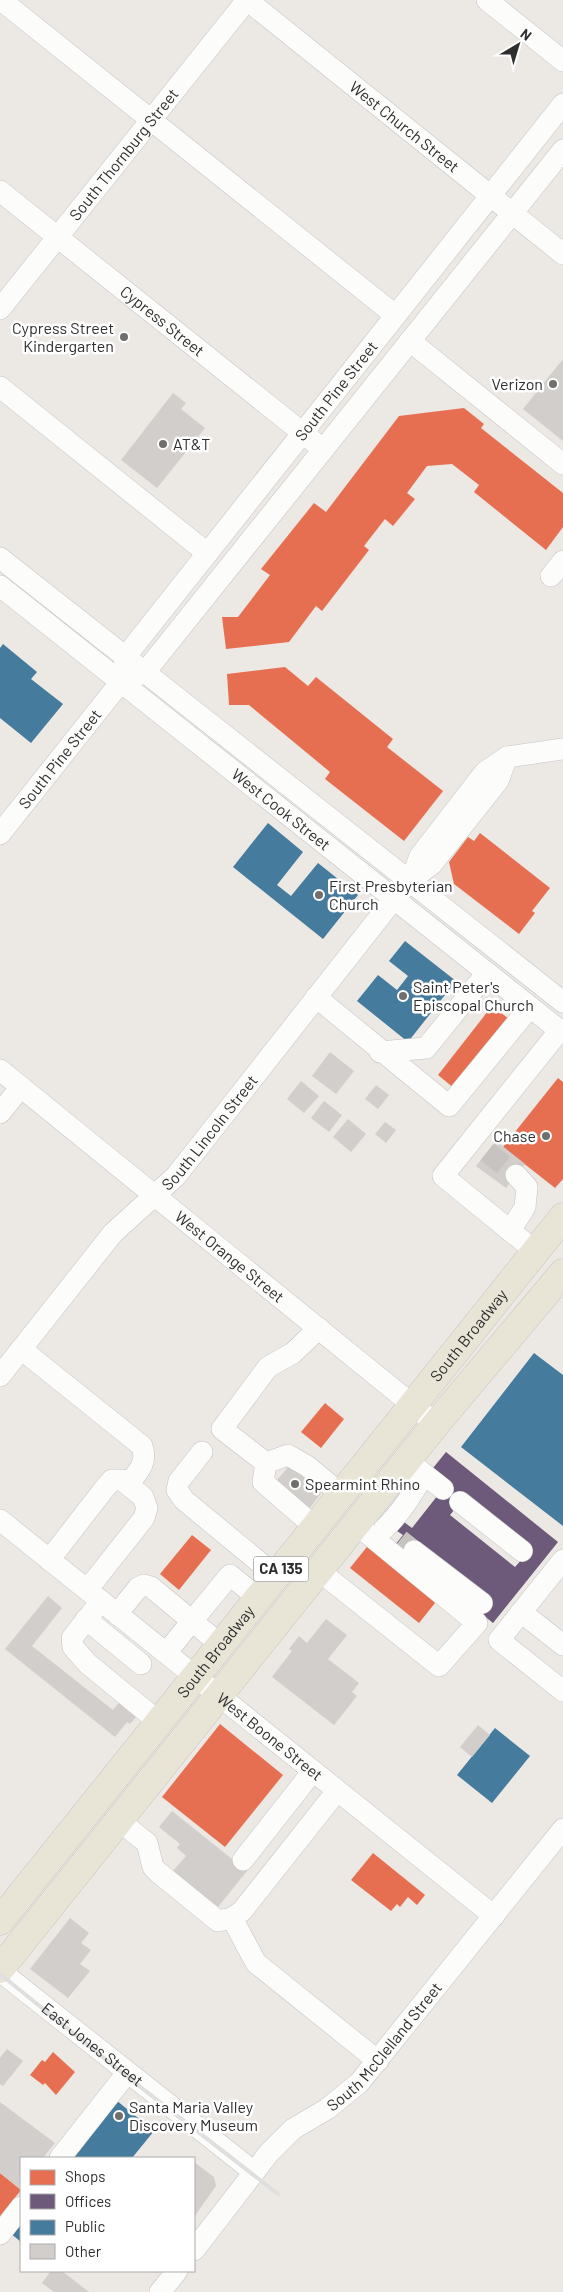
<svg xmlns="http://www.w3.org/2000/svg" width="563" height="2292" viewBox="0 0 563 2292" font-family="Barlow,sans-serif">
<rect width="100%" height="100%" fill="#ece8e4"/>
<path fill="#e76f51" d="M 464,408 L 484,424 L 481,428 L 563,493 L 563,527 L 546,550 L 474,492 L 479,485 L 452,464 L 427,466 L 407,493 L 415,499 L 393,526 L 385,519 L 364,546 L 369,550 L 322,611 L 316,606 L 289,642 L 226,649 L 222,617 L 238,617 L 270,575 L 261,569 L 314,503 L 326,512 L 399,416 Z
M 285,667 L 308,686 L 316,677 L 393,739 L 387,747 L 443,791 L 404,841 L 325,779 L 330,772 L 249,705 L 229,705 L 227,674 Z
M 480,833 L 550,888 L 532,911 L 535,913 L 519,934 L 454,884 L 449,862 L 468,837 L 474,841 Z
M 492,1006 L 509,1019 L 455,1089 L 438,1075 Z
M 558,1078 L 563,1082 L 563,1179 L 555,1188 L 503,1147 Z
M 325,1403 L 344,1419 L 321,1448 L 301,1432 Z
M 192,1535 L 211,1550 L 179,1590 L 160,1574 Z
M 370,1543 L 439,1598 L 419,1623 L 350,1568 Z
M 220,1724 L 283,1775 L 225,1847 L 162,1797 Z
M 373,1853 L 425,1895 L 417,1905 L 408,1897 L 400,1907 L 397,1904 L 391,1911 L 351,1880 Z
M 53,2052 L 75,2072 L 56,2095 L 45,2083 L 43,2085 L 30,2075 L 42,2060 L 45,2062 Z
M 0,2173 L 21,2190 L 0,2217 Z"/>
<path fill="#6d597a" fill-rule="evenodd" d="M 446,1452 L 558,1542 L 493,1623 L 396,1544 L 403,1535 L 397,1531 L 404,1522 L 412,1528 L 449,1481 L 433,1468 ZM 466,1495 L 532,1548 L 515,1567 L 450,1515 Z"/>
<path fill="#457b9d" d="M 3,644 L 37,672 L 31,679 L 63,704 L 31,743 L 0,718 L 0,648 Z
M 268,823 L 303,852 L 277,885 L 291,896 L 318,863 L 358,895 L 323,939 L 233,867 Z
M 405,941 L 456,981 L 408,1042 L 357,1001 L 378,975 L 397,990 L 408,976 L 389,961 Z
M 534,1353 L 563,1375 L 563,1526 L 461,1447 Z
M 495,1728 L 530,1756 L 492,1803 L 457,1775 Z
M 116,2100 L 154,2131 L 132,2158 L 69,2158 Z
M 21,2218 L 21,2242 L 9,2232 Z"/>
<path fill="#d1cecb" d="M 563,359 L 563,441 L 523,409 Z
M 173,393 L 186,403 L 181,409 L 205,428 L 157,488 L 121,460 Z
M 330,1052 L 354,1071 L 336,1094 L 312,1076 Z
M 301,1081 L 319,1096 L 304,1113 L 287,1099 Z
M 376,1085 L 389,1095 L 378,1109 L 365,1099 Z
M 324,1101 L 342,1115 L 329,1132 L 311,1118 Z
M 348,1119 L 366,1134 L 351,1152 L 333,1137 Z
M 385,1122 L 396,1130 L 386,1143 L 375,1134 Z
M 496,1141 L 525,1164 L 506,1188 L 476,1166 Z
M 293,1461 L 318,1482 L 315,1486 L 322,1492 L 309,1509 L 273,1485 Z
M 48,1596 L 62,1608 L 32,1646 L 113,1710 L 124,1696 L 142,1710 L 130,1724 L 127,1722 L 115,1737 L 5,1649 Z
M 326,1619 L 347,1635 L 328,1659 L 359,1683 L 352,1692 L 357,1696 L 334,1725 L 272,1677 L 292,1651 L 289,1649 L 299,1636 L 307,1643 Z
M 478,1725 L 490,1735 L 472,1757 L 460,1747 Z
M 172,1811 L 247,1871 L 218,1907 L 173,1871 L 186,1856 L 177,1848 L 180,1844 L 159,1827 Z
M 70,1918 L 89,1933 L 81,1943 L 91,1950 L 80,1964 L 90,1971 L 68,1998 L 30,1969 Z
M 7,2049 L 23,2061 L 3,2086 L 0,2084 L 0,2058 Z
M 0,2102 L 55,2143 L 43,2158 L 21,2158 L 19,2188 L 0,2173 Z
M 194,2162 L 214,2177 L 216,2186 L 194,2217 Z
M 51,2271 L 62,2271 L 89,2292 L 54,2292 L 42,2283 Z"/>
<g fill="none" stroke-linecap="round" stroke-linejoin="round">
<path stroke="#c6c3c0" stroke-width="21" stroke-dasharray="21 11" stroke-linecap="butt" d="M 487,1152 L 516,1175
M 400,1540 L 414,1551"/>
<g stroke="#c5c4c5" stroke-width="22">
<g id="minor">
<path d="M 1,0 L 395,315"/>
<path id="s1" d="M 247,0 L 563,254"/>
<path d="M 487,0 L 563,61"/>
<path id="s2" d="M 0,191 L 314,442"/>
<path id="s3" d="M 0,309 L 247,0"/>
<path d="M 410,341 L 563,464"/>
<path d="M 0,387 L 207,553"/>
<path d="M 0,558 L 563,1002"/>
<path d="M 551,576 L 563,561"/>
<path id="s4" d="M 0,586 L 563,1033"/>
<path d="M 134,677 L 146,671 L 563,150"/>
<path id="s5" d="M 0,834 L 120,683 L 126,656 L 563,104"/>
<path d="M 411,880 L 420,856 L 485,772 L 507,757 L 563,749"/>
<path d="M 316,997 L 449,1106 L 530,1007"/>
<path d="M 380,1052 L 426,1048 L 487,973"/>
<path id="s6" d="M 0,1070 L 436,1424"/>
<path d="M 0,1113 L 21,1087"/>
<path d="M 510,1231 L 525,1207 L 527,1187 L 516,1175"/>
<path d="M 535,1251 L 443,1176 L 560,1030"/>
<path d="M 21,1349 L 142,1446 C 148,1463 138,1472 128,1484"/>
<path id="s7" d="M 0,1376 L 113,1233 L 176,1176 L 393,900 L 411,880 L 432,864 L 498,781 L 507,757"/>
<path d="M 202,1452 L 179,1481 L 177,1490 L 184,1500 L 276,1576"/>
<path d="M 266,1463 L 222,1429 L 268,1367 L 293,1353 L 319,1328"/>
<path d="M 266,1463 L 288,1455 L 307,1466 L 341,1494"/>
<path d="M 266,1463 L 263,1482 L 315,1527"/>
<path d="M 414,1466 L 443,1489"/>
<path d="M 460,1502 L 522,1551"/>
<path id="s8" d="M 0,1520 L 494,1916"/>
<path d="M 384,1529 C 401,1513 413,1494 424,1474"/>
<path d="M 414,1551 L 482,1603"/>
<path d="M 49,1560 L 105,1488 L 112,1480 L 122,1480 L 143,1497 L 147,1508 L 144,1518 L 87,1590"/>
<path d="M 563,1560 L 499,1640 L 563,1691"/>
<path d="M 318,1570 L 439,1666 L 477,1623 L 356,1524"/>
<path d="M 101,1601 L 72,1638 L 73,1647 L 88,1664 L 159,1722"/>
<path d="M 521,1612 L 563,1645"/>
<path d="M 117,1614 L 138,1588 L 144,1585 L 151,1587 L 192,1621 L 166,1653"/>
<path d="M 86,1619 L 141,1664"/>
<path d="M 221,1645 L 192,1621 L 230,1575 L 258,1598"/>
<path d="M 118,1820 L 147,1843 L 153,1867 L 159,1873 L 218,1921 L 232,1918 L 242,1911 L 337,1791"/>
<path d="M 243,1860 L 313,1771"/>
<path d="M 232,1918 L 256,1963 L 378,2061"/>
<path id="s9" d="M 0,1971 L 254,2172"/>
<path d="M 60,2158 L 127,2073"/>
<path d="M 0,2234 L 21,2207"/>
<path id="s10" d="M 194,2250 L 269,2153 L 293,2129 L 327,2109 L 359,2083 L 563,1829"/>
<path d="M 160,2292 L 177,2271"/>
</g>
</g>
<g stroke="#c6c5c4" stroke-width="29">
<g id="major">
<path id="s11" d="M 0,1921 L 563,1217"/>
<path d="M 0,1969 L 436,1424 L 563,1273"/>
</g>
</g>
<use href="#minor" stroke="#fcfcfb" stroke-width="21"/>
<use href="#major" stroke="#e8e5d6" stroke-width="28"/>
<path stroke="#dfdfe0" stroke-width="4" d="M 0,1974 L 125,2075 L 278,2194"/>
</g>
<g fill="#706f6e" stroke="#fff" stroke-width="2">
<circle cx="124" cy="337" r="5"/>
<circle cx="553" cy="384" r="5"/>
<circle cx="163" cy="444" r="5"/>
<circle cx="319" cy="895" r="5"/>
<circle cx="403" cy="996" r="5"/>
<circle cx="546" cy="1136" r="5"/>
<circle cx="295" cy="1484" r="5"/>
<circle cx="119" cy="2116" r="5"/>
</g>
<g text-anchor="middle" stroke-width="5" stroke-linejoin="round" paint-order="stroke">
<rect fill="#fff" stroke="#6d6d6d" stroke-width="1" x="253.5" y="1556.5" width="55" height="25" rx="4"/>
<g font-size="15" font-weight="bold" fill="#2e2e2e">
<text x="281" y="1574">CA 135</text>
</g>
<g font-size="16" fill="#2e2e2e" stroke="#fff">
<text dy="6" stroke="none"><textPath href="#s1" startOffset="202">West Church Street</textPath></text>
<text dy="6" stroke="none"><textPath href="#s3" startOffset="198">South Thornburg Street</textPath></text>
<text dy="6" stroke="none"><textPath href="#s2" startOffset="208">Cypress Street</textPath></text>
<text dy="6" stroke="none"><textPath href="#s5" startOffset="559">South Pine Street</textPath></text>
<text dy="6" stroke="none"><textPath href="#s5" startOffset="96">South Pine Street</textPath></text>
<text dy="6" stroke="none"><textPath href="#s4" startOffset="359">West Cook Street</textPath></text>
<text dy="6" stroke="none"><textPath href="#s7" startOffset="322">South Lincoln Street</textPath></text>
<text dy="6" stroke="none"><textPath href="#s6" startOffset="296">West Orange Street</textPath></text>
<text dy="6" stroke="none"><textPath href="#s11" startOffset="750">South Broadway</textPath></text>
<text dy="6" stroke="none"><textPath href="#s11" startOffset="345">South Broadway</textPath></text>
<text dy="6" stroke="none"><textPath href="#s8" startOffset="346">West Boone Street</textPath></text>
<text dy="6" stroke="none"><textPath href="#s9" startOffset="118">East Jones Street</textPath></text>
<text dy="6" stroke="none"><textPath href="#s10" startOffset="281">South McClelland Street</textPath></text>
</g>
<g font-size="16" fill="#2e2e2e" stroke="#fff" text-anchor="start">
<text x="114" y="334" text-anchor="end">Cypress Street<tspan x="114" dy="18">Kindergarten</tspan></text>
<text x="543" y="390" text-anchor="end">Verizon</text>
<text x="173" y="450">AT&amp;T</text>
<text x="329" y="892">First Presbyterian<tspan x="329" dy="18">Church</tspan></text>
<text x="413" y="993">Saint Peter's<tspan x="413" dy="18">Episcopal Church</tspan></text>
<text x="536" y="1142" text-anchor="end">Chase</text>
<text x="305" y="1490">Spearmint Rhino</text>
<text x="129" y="2113">Santa Maria Valley<tspan x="129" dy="18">Discovery Museum</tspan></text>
</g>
</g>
<rect x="20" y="2157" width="175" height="115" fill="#ffffff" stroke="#ababab"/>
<rect x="30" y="2170" width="25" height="15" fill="#e76f51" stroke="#ababab"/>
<text x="65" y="2182" font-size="15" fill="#2e2e2e">Shops</text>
<rect x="30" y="2194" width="25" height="15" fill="#6d597a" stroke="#ababab"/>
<text x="65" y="2207" font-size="15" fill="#2e2e2e">Offices</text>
<rect x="30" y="2220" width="25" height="15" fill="#457b9d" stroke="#ababab"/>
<text x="65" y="2232" font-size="15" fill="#2e2e2e">Public</text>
<rect x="30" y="2244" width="25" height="15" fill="#d1cecb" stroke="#ababab"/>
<text x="65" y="2257" font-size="15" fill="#2e2e2e">Other</text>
<g transform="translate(518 45) rotate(38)" stroke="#ffffff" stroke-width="4" paint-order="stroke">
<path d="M0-4L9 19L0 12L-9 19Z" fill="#2e2e2e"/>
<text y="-8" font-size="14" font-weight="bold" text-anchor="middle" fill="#2e2e2e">N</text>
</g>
</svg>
